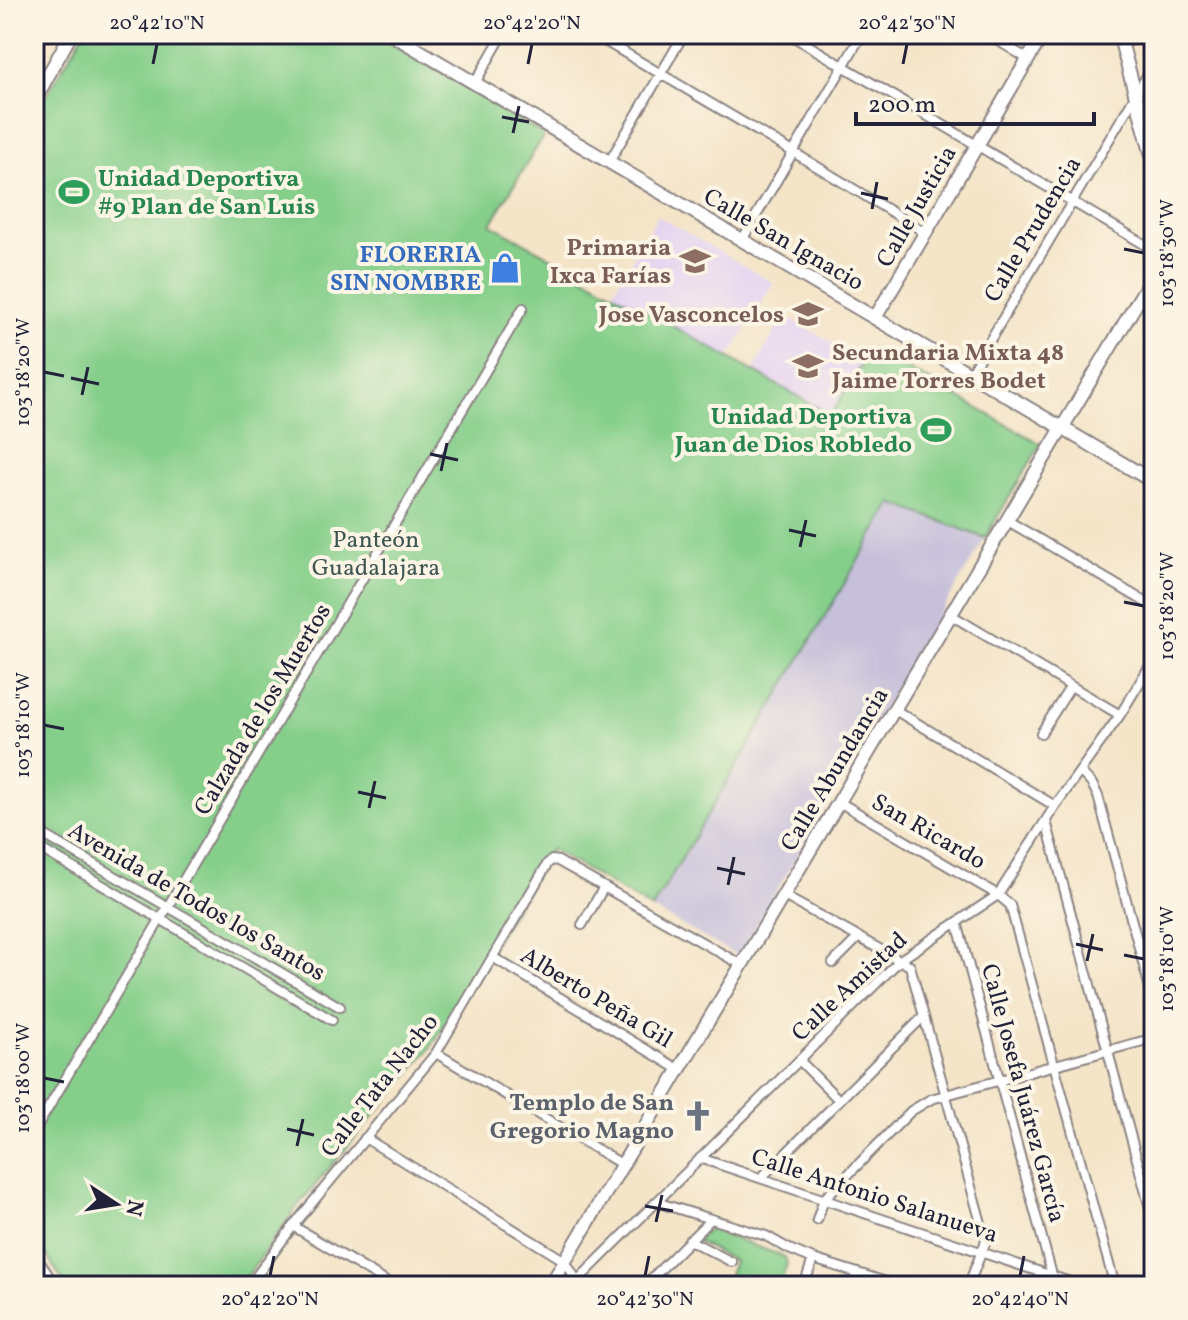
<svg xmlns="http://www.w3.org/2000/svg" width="1188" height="1320" viewBox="0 0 1188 1320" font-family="Vollkorn,serif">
<rect width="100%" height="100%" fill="#fcf5e5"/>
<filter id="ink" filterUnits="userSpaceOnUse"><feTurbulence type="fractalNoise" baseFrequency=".0125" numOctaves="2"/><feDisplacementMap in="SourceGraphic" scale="16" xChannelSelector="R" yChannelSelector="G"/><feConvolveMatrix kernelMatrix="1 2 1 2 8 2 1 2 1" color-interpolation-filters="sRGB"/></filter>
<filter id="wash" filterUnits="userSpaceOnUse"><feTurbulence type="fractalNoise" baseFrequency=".006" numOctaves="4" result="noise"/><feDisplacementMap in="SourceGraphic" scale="32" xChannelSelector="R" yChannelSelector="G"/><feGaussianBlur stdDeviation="1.8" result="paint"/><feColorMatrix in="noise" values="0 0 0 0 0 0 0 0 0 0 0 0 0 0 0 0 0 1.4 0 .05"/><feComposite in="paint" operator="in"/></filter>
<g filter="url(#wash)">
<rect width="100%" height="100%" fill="#f4e4c8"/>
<path fill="#e4d3f2" d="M 658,216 L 773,283 L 729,358 L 613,292 Z
M 784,315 L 863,361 L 831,416 L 753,371 Z"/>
<path fill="#c6c0da" d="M 892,503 L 985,538 L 738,956 L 652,909 Z"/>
<path fill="#86cf8b" stroke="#547863" stroke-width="2" d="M 83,34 L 377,34 L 544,135 L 491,224 L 831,415 L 871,348 L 1041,444 L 985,538 L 892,503 L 652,909 L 551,849 L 430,1049 L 300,1203 L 240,1286 L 66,1286 L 34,1236 L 34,116 Z
M 709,1229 L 785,1257 L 787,1264 L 779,1286 L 725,1286 L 734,1261 L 696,1241 Z"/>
</g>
<g filter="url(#ink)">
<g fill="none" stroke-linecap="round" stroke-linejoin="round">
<g stroke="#8b8382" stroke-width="12">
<path id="street" d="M 593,34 L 793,152 L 926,233
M 789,34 L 1154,250
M 987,34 L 1028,59
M 475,83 L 503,34
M 609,162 L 684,34
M 742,240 L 862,34
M 970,374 L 1154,64
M 1008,521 L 1154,607
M 951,615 L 1120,715
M 895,710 L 1055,806
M 1041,733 L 1071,686
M 1080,771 L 1092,784 L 1098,796 L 1154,1003
M 839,802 L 998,895 L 1010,905 L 1115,1286
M 1046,821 L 1154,1223
M 34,829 L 340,1007
M 34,845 L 332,1020
M 784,896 L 910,966 L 986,1241 L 968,1286
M 957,922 L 1052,1275
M 582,925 L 604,887
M 494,958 L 680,1070
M 833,963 L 859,937
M 436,1053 L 623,1165
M 799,1060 L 839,1100
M 34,1132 L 523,308
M 365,1138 L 565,1261 L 577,1281 L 583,1286
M 700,1158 L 1082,1286
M 761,1178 L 924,1016
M 656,1202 L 766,1236 L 789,1249 L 813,1259 L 899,1286
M 817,1220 L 824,1199 L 911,1111 L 931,1099 L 1154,1038
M 293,1226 L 393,1286
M 689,1240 L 732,1262
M 654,1276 L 674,1286
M 249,1286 L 293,1226 L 436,1053 L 548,863 L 552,860 L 558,861 L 742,965
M 572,1286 L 900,960 L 998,895 L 1055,806 L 1120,715 L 1154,659
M 644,1286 L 711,1219
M 804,1286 L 813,1259
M 852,1286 L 857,1273"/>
</g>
<g stroke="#8b8382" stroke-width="16">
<path id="secondary" d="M 391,34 L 1154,482
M 1119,34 L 1154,163
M 34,101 L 71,34
M 875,318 L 1043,34
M 34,1257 L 53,1286
M 550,1286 L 1154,274"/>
</g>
<use href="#street" stroke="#fff" stroke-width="8"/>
<use href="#secondary" stroke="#fff" stroke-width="12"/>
</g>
</g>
<path fill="none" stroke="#22223b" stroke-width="3" d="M 153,64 L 157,44M 528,64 L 532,44M 903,64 L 907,44M 502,117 L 529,122M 513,133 L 519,106M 861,193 L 888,199M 872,209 L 877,182M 1124,249 L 1144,253M 44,372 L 64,376M 71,378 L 99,384M 82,395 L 88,367M 430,454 L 458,460M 441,471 L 447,443M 789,530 L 816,536M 800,547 L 806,520M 1124,602 L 1144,606M 44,725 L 64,729M 358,792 L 386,798M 369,808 L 375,781M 717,868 L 745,874M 728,885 L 734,857M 1076,944 L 1103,950M 1124,955 L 1144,959M 1087,961 L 1093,934M 44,1078 L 64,1082M 287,1129 L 314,1135M 297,1146 L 303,1119M 645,1206 L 673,1211M 656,1222 L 662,1195M 270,1276 L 274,1256M 645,1276 L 649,1256M 1020,1276 L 1024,1256"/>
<defs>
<g id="stadium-bare" transform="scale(2.4)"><path d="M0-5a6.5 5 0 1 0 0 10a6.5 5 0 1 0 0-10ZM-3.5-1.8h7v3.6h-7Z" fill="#2e9e5b" stroke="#fcf5e5" stroke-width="2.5" paint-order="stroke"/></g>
<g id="school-bare" transform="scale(2.4)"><path d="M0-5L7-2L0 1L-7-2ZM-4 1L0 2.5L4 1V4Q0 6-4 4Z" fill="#8d6e63" stroke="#fcf5e5" stroke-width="2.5" paint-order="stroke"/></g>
<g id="shop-bare" transform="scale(2.4)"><path d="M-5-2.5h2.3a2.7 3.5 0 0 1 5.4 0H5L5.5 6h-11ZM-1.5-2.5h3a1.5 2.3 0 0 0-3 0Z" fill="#3f7fe0" stroke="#fcf5e5" stroke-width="2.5" paint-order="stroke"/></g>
<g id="church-bare" transform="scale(2.4)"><path d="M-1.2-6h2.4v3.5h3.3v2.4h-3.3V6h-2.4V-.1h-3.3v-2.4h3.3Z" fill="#6b7280" stroke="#fcf5e5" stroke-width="2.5" paint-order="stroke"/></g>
</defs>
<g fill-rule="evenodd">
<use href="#stadium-bare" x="74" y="192"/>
<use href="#school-bare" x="695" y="261"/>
<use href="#shop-bare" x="505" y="268"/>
<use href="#school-bare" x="808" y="314"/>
<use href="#school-bare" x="808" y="366"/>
<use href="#stadium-bare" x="936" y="430"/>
<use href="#church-bare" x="698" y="1116"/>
</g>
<g text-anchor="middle" stroke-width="8" stroke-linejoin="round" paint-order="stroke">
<g font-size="24" font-weight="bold" fill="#27864d" stroke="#fcf5e5" text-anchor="start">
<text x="98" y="186">Unidad Deportiva<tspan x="98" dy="28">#9 Plan de San Luis</tspan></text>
<text x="912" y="424" text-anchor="end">Unidad Deportiva<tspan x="912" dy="28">Juan de Dios Robledo</tspan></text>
</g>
<g font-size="24" fill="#22223b" stroke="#fcf5e5">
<text transform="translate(916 206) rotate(-60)" y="8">Calle Justicia</text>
<text transform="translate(1032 229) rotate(-59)" y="8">Calle Prudencia</text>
<text transform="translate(784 239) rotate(30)" y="8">Calle San Ignacio</text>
<text transform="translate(262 709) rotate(-59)" y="8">Calzada de los Muertos</text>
<text transform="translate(834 769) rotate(-59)" y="8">Calle Abundancia</text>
<text transform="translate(929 831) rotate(30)" y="8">San Ricardo</text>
<text transform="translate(197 901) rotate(30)" y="8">Avenida de Todos los Santos</text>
<text transform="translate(849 986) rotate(-43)" y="8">Calle Amistad</text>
<text transform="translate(597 997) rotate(31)" y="8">Alberto Peña Gil</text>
<text transform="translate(379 1085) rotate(-52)" y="8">Calle Tata Nacho</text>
<text transform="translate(1024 1093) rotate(75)" y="8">Calle Josefa Juárez García</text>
<text transform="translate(875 1195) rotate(18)" y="8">Calle Antonio Salanueva</text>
</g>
<g font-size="24" font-weight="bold" fill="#785e54" stroke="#fcf5e5" text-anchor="end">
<text x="671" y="255">Primaria<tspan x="671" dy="28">Ixca Farías</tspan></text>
<text x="784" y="322">Jose Vasconcelos</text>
<text x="832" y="360" text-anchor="start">Secundaria Mixta 48<tspan x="832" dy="28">Jaime Torres Bodet</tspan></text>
</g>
<g font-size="24" font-weight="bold" fill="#366cbe" stroke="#fcf5e5" text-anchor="end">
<text x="481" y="262">FLORERIA<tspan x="481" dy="28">SIN NOMBRE</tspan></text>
</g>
<g font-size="24" fill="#405653" stroke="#fcf5e5">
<text x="376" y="547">Panteón<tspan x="376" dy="28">Guadalajara</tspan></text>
</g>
<g font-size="24" font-weight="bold" fill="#5b616d" stroke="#fcf5e5" text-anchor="end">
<text x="674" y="1110">Templo de San<tspan x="674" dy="28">Gregorio Magno</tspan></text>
</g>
</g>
<rect width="1188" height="1320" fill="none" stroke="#fcf5e5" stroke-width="88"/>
<g transform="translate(116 1204) rotate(102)" stroke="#fcf5e5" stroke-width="6" paint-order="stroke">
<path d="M0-6L14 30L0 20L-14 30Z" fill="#22223b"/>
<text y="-12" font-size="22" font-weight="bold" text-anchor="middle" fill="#22223b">N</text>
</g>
<path d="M856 112v12h238v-12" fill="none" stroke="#22223b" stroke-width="4"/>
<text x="868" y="112" font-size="24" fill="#22223b" stroke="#fcf5e5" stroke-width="6" paint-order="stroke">200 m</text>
<rect x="44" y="44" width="1100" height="1232" fill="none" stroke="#22223b" stroke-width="3"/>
<g font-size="20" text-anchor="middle" fill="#22223b">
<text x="157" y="29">20°42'10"N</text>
<text x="532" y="29">20°42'20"N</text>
<text x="907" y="29">20°42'30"N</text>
<text transform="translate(1166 253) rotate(-90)" y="7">103°18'30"W</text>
<text transform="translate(22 372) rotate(-90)" y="7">103°18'20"W</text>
<text transform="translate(1166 606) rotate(-90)" y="7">103°18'20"W</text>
<text transform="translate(22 725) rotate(-90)" y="7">103°18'10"W</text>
<text transform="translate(1166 959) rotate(-90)" y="7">103°18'10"W</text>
<text transform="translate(22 1078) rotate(-90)" y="7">103°18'00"W</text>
<text x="270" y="1305">20°42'20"N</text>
<text x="645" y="1305">20°42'30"N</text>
<text x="1020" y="1305">20°42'40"N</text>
</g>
</svg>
